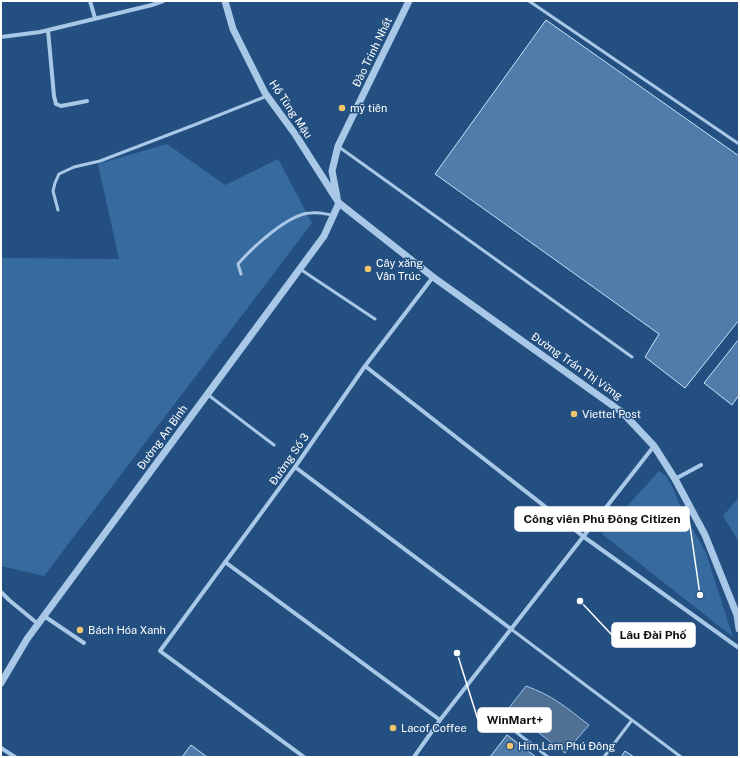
<svg xmlns="http://www.w3.org/2000/svg" width="740" height="758" viewBox="0 0 740 758" font-family="'Public Sans',sans-serif">
<rect width="100%" height="100%" fill="#235080"/>
<path fill="#376a9e" d="M 167,144 L 225,185 L 278,159 L 312,223 L 44,576 L 1,566 L 1,258 L 119,259 L 98,164 Z
M 659,471 L 666,476 L 671,484 L 682,510 L 706,553 L 733,637 L 602,534 Z
M 739,497 L 739,542 L 723,516 Z"/>
<path fill="#507194" stroke="#9dc3e8" d="M 526,686 C 552,695 567,708 589,725 L 565,753 L 508,709 Z"/>
<path fill="#507cab" stroke="#cde1f5" d="M 546,20 L 739,156 L 739,320 L 685,388 L 645,357 L 659,334 L 435,174 Z
M 739,339 L 739,395 L 732,405 L 704,383 Z
M 507,735 L 536,757 L 490,757 Z
M 191,745 L 207,757 L 182,757 Z
M 625,751 L 634,757 L 621,757 Z"/>
<g fill="none" stroke-linecap="round" stroke-linejoin="round">
<path stroke="#a9c8e7" stroke-width="3" d="M 529,1 L 739,144
M 339,147 L 632,357
M 58,210 L 53,191 L 55,183 L 59,174 L 74,167 L 100,161 L 194,125 L 267,96
M 300,269 L 375,319
M 241,274 L 238,264 C 252,248 289,213 311,213 C 318,212 325,214 332,215
M 207,394 L 274,445
M 511,629 L 681,757
M 516,732 L 548,757
M 604,757 L 632,720"/>
<path stroke="#a9c8e7" stroke-width="4" d="M 90,1 L 95,18
M 48,30 L 54,96 L 56,104 L 61,106 L 87,101
M 1,37 L 40,32 L 152,5 L 163,1
M 365,366 L 584,537 L 739,648
M 295,467 L 511,629
M 675,479 L 701,465
M 225,562 L 440,720
M 1,592 L 9,600 L 38,624
M 44,616 L 84,643
M 1,748 L 15,757
M 304,757 L 160,651 L 295,467 L 365,366 L 433,277
M 414,757 L 440,720 L 654,446"/>
<path stroke="#a9c8e7" stroke-width="7" d="M 225,1 L 233,29 L 265,93 L 295,134 L 339,203 L 433,277 L 623,413 L 654,446 L 675,479 L 705,535 L 737,615 L 739,629
M 337,197 L 332,171 L 338,146 L 409,1
M 1,683 L 27,639 L 324,236 L 339,203"/>
</g>
<g fill="#f2c56c" stroke="#235080" stroke-width="1.5">
<circle cx="342" cy="108" r="4"/>
<circle cx="368" cy="269" r="4"/>
<circle cx="574" cy="414" r="4"/>
<circle cx="80" cy="630" r="4"/>
<circle cx="393" cy="728" r="4"/>
<circle cx="510" cy="746" r="4"/>
</g>
<g text-anchor="middle" stroke-width="3" stroke-linejoin="round" paint-order="stroke">
<g font-size="11" fill="#fff" stroke="#235080">
<text transform="translate(372 52) rotate(-64)" y="4">Đào Trinh Nhất</text>
<text transform="translate(291 109) rotate(56)" y="4">Hồ Tùng Mậu</text>
<text transform="translate(577 366) rotate(35)" y="4">Đường Trần Thị Vững</text>
<text transform="translate(162 437) rotate(-54)" y="4">Đường An Bình</text>
<text transform="translate(289 459) rotate(-55)" y="4">Đường Số 3</text>
</g>
<g font-size="11" fill="#fff" stroke="#235080" text-anchor="start">
<text x="350" y="112">mỹ tiên</text>
<text x="376" y="267">Cây xăng<tspan x="376" dy="13">Vân Trúc</tspan></text>
<text x="582" y="418">Viettel Post</text>
<text x="88" y="634">Bách Hóa Xanh</text>
<text x="401" y="732">Lacof Coffee</text>
<text x="518" y="750">Him Lam Phú Đông</text>
</g>
</g>
<path fill="none" stroke="#fff" stroke-width="1.5" d="M700 595L689 519M580 601L612 635M457 653L478 720"/>
<g fill="#fff" stroke="#235080" stroke-width="1.5">
<circle cx="700" cy="595" r="4"/>
<circle cx="580" cy="601" r="4"/>
<circle cx="457" cy="653" r="4"/>
</g>
<g fill="#fff" stroke="#fff" stroke-width="1.5">
<rect x="515" y="507" width="174" height="24" rx="4"/>
<rect x="612" y="623" width="83" height="24" rx="4"/>
<rect x="478" y="708" width="73" height="24" rx="4"/>
</g>
<g font-size="12" text-anchor="middle" font-weight="bold" fill="#111">
<text x="602" y="523">Công viên Phú Đông Citizen</text>
<text x="653" y="639">Lâu Đài Phố</text>
<text x="515" y="724">WinMart+</text>
</g>
<rect width="740" height="758" fill="none" stroke="#ffffff" stroke-width="4"/>
</svg>
